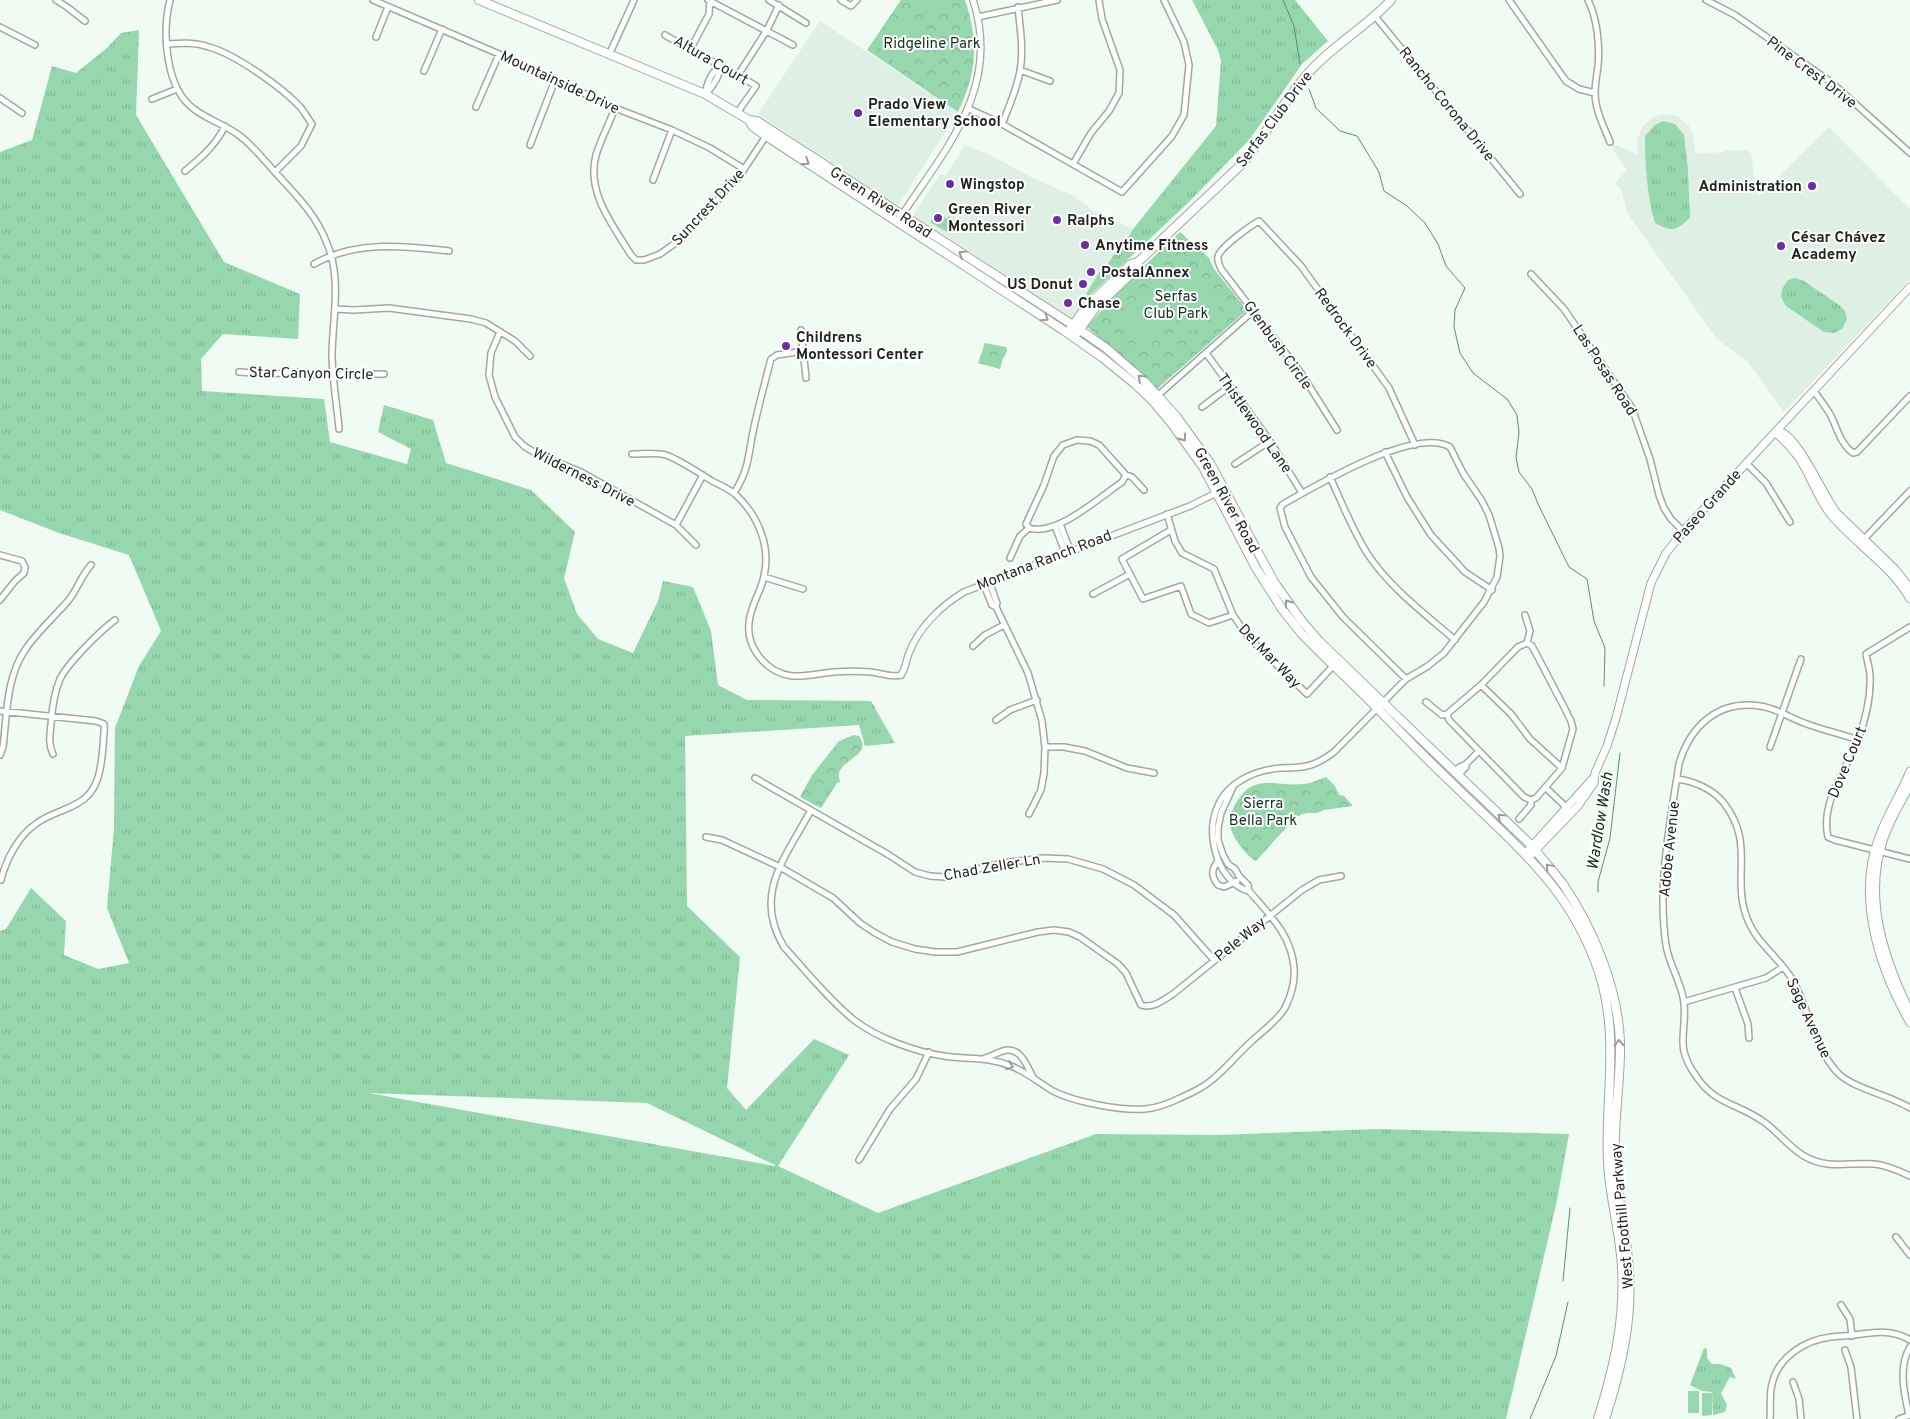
<svg xmlns="http://www.w3.org/2000/svg" width="1910" height="1419" viewBox="0 0 1910 1419" font-family="Overpass,sans-serif">
<defs>
<pattern id="grass-tufts" width="24" height="20" patternUnits="userSpaceOnUse" patternTransform="scale(1.25)"><rect width="24" height="20" fill="#97d7ad"/><path d="M3 7l-1-3M5 7V3M7 7l1-3M15 17l-1-3M17 17v-4M19 17l1-3" fill="none" stroke="#82b895"/></pattern>
<pattern id="park-crowns" width="20" height="18" patternUnits="userSpaceOnUse" patternTransform="scale(1.25)"><rect width="20" height="18" fill="#97d7ad"/><path d="M2 6a3 3 0 1 1 6 0M12 15a3 3 0 1 1 6 0" fill="none" stroke="#82b895"/></pattern>
</defs>
<rect width="100%" height="100%" fill="#f0fbf3"/>
<path fill="#def0e3" d="M 820,21 L 958,112 L 898,206 L 758,114 Z
M 1662,114 L 1677,116 L 1689,126 L 1693,135 L 1695,154 L 1723,152 L 1727,150 L 1731,151 L 1746,150 L 1751,153 L 1757,196 L 1760,195 L 1829,127 L 1910,209 L 1910,279 L 1784,412 L 1747,361 L 1717,339 L 1627,213 L 1622,191 L 1615,183 L 1627,170 L 1611,147 L 1614,144 L 1638,155 L 1637,141 L 1642,127 L 1653,117 Z
M 965,145 L 988,154 L 1031,177 L 1074,196 L 1096,212 L 1133,229 L 1116,251 L 1102,273 L 1100,271 L 1088,290 L 1081,305 L 1073,316 L 1069,316 L 915,216 L 915,212 L 941,173 L 945,176 Z"/>
<path fill="url(#grass-tufts)" fill-rule="evenodd" d="M 1192,0 L 1295,0 L 1328,41 L 1302,64 L 1250,139 L 1189,202 L 1089,296 L 1086,294 L 1100,271 L 1103,272 L 1116,251 L 1121,249 L 1133,229 L 1216,126 L 1221,61 L 1218,50 Z
M 139,30 L 136,115 L 224,262 L 300,294 L 298,339 L 223,334 L 201,359 L 202,391 L 324,399 L 330,442 L 407,464 L 411,449 L 378,432 L 384,405 L 433,420 L 446,463 L 531,490 L 575,532 L 564,578 L 577,614 L 598,639 L 633,653 L 658,601 L 663,581 L 693,587 L 711,631 L 718,685 L 747,700 L 871,701 L 895,743 L 865,746 L 859,725 L 685,736 L 687,906 L 740,957 L 727,1088 L 746,1110 L 814,1039 L 849,1055 L 778,1166 L 878,1213 L 1096,1134 L 1219,1135 L 1376,1129 L 1569,1134 L 1556,1205 L 1506,1419 L 0,1419 L 0,931 L 6,929 L 31,888 L 66,921 L 64,955 L 98,969 L 129,963 L 107,908 L 114,828 L 115,728 L 139,666 L 161,631 L 129,555 L 59,533 L 0,510 L 0,152 L 32,140 L 52,66 L 76,73 L 107,48 L 121,33 ZM 368,1093 L 647,1103 L 775,1165 L 775,1166 Z
M 1663,121 L 1675,124 L 1684,135 L 1688,170 L 1690,218 C 1676,231 1671,232 1655,223 C 1647,196 1645,164 1645,136 L 1655,125 Z
M 1795,278 L 1804,281 L 1839,305 L 1845,311 L 1847,319 L 1842,329 L 1834,333 L 1824,332 L 1786,306 L 1781,297 L 1782,289 L 1788,280 Z
M 1704,1348 L 1707,1349 L 1707,1358 L 1712,1364 L 1720,1364 L 1731,1368 L 1736,1379 L 1730,1377 L 1721,1393 L 1727,1405 L 1725,1412 L 1713,1415 L 1712,1392 L 1702,1391 L 1690,1385 Z"/>
<path fill="url(#park-crowns)" d="M 901,0 L 965,0 C 979,41 977,73 958,112 L 867,50 Z
M 941,215 L 947,219 L 948,216 L 955,220 L 947,232 L 930,222 L 932,219 L 937,222 Z
M 1180,232 L 1209,258 L 1214,269 L 1247,310 L 1157,389 L 1087,327 L 1122,287 Z
M 985,343 L 1006,347 L 1007,350 L 1005,356 L 1003,358 L 1000,369 L 978,363 Z
M 854,735 L 859,736 C 873,755 841,759 839,774 C 838,777 840,780 840,782 L 837,783 L 821,808 L 800,797 L 812,775 L 839,741 Z
M 1326,777 L 1335,786 L 1339,795 L 1344,796 L 1353,806 L 1324,810 L 1317,813 L 1306,813 L 1300,815 L 1285,829 L 1256,861 C 1247,857 1234,839 1231,829 C 1229,821 1232,809 1236,803 C 1254,772 1274,787 1304,784 C 1312,783 1318,780 1326,777 Z"/>
<path fill="#97d7ad" d="M 913,0 L 947,0 L 952,13 C 938,15 920,15 913,0 Z
M 903,10 C 923,20 920,35 921,56 L 906,70 L 899,66 L 878,47 Z
M 1195,279 L 1220,309 L 1192,332 C 1169,318 1171,306 1183,283 Z
M 1151,289 C 1165,299 1161,318 1161,334 L 1150,345 L 1142,349 L 1118,317 Z
M 1688,1391 L 1699,1391 L 1699,1413 L 1688,1413 Z
M 1702,1393 L 1712,1393 L 1712,1415 L 1702,1416 Z"/>
<g fill="none" stroke-linecap="round" stroke-linejoin="round">
<path stroke="#54946c" stroke-width="1" d="M 1283,0 L 1294,26 L 1300,64
M 1309,89 L 1316,108 L 1340,131 L 1357,136 L 1379,172 L 1384,191 L 1407,206 L 1425,223 L 1438,244 L 1446,266 L 1465,288 L 1455,310 L 1454,327 L 1460,353 L 1473,373 L 1507,399 L 1517,415 L 1519,433 L 1516,457 L 1519,472 L 1532,489 L 1538,504 L 1569,567 L 1587,579 L 1594,621 L 1605,648 L 1604,686
M 1598,892 L 1598,882 L 1610,838 L 1620,753
M 1563,1281 L 1570,1208
M 1530,1419 L 1556,1356 L 1568,1302"/>
<g stroke="#9fa9a2" stroke-width="8">
<path id="minor" d="M 56,0 L 67,7 L 85,21
M 170,0 C 162,32 165,88 194,109 C 208,120 226,125 240,136 C 253,146 263,159 274,171 C 294,193 315,213 326,241 C 342,277 333,315 332,353 C 332,378 337,404 339,429
M 373,0 L 499,54 L 615,108 L 672,130 L 710,148 L 744,169
M 708,0 L 793,45
M 769,0 L 806,23
M 841,0 L 851,6 L 857,0
M 1509,0 L 1566,81 L 1579,89 L 1595,93
M 1588,0 C 1597,18 1600,45 1598,66 C 1597,74 1595,84 1595,93 C 1595,110 1604,127 1610,142
M 1706,0 L 1735,15 L 1831,82 L 1910,153
M 1374,15 L 1520,194
M 978,17 L 1057,0
M 0,27 L 35,45
M 665,35 C 695,53 726,67 756,86 L 737,113
M 376,37 L 388,7
M 167,44 C 181,43 195,42 209,47 C 235,54 283,88 301,108 C 305,113 308,119 312,124 L 301,146 L 275,172
M 690,50 L 709,14 L 710,0
M 609,55 L 634,0
M 1020,70 L 1050,81
M 424,71 L 442,29
M 738,75 L 767,30 L 779,5
M 705,94 C 707,83 711,72 721,65
M 706,94 C 713,86 720,76 721,65
M 0,98 L 22,113
M 152,99 L 177,89
M 476,107 L 499,54
M 615,108 C 609,124 601,139 596,155 C 586,193 613,225 631,255 L 636,260 L 644,260 L 660,254 L 681,239 L 739,177 L 766,136
M 969,109 L 1002,124 L 1122,192 L 1172,136 L 1184,115 L 1189,65 L 1184,42 L 1164,0
M 1002,124 C 1009,107 1017,89 1020,71 C 1024,50 1020,28 1018,7
M 530,145 L 555,80
M 1073,164 L 1091,133 L 1109,111 L 1119,93 L 1120,70 L 1102,19 L 1099,0
M 185,171 C 202,157 215,146 225,126
M 653,180 L 672,130
M 314,264 C 356,240 403,246 449,251
M 1531,274 L 1564,309 L 1632,408 L 1650,459 L 1659,495 L 1664,508 L 1671,519 L 1683,531
M 335,309 L 354,310 L 389,308 L 471,319 L 486,323 L 515,341 L 530,356
M 801,330 L 806,378
M 500,332 L 491,353 L 489,375 L 495,397 L 515,437 L 524,446 L 537,454 L 581,472 L 676,525 L 696,545
M 1206,353 L 1270,441 L 1302,493
M 239,372 L 269,374 L 296,372 L 319,375 L 384,374
M 1814,391 C 1819,398 1825,406 1830,414 C 1837,427 1840,444 1853,453 L 1857,452 L 1910,396
M 1156,397 L 1253,311
M 1202,407 L 1230,386
M 1337,430 L 1301,373 L 1221,269 C 1219,264 1216,259 1219,254 C 1224,245 1250,226 1259,221 L 1301,266 L 1389,388 L 1415,445
M 1385,452 L 1407,497 L 1431,535 L 1465,572 L 1492,590
M 632,454 C 642,454 656,452 666,455 C 680,460 699,473 712,481 C 720,485 729,489 735,494 C 758,515 771,546 764,576 C 761,592 750,606 749,623 C 746,648 767,673 792,676 C 806,677 820,673 834,672 C 846,671 859,671 871,672 C 881,673 892,678 901,675
M 1746,463 L 1766,483 L 1790,522
M 1235,464 L 1270,441
M 1330,477 C 1342,503 1352,529 1367,553 C 1389,587 1425,614 1455,640
M 734,493 C 750,468 748,454 754,427 C 759,404 765,382 771,359 L 777,355 L 804,351
M 1167,514 L 1175,541 L 1182,553 L 1214,569 L 1233,615 L 1248,637 L 1307,694 L 1333,666
M 1060,524 L 1070,550
M 676,525 L 703,475
M 1055,526 L 1065,552
M 1029,528 C 1056,537 1100,497 1122,482 L 1126,475
M 1171,530 L 1122,559 L 1143,599 L 1181,586 L 1191,614 L 1209,623 L 1233,615
M 1864,539 L 1910,491
M 0,555 L 22,561 L 25,567 L 24,573 L 15,581 L 0,600
M 1010,558 L 1020,536 L 1029,528 L 1026,524 L 1044,485 L 1054,456 L 1063,445 L 1077,440 L 1090,441 L 1099,445 L 1126,475 L 1132,477 L 1144,490
M 764,577 L 803,589
M 989,581 L 997,603 L 996,607
M 983,583 L 992,605 L 996,607 L 1028,673 L 1042,721 L 1045,747 L 1044,773 L 1041,790 L 1029,814
M 1093,594 L 1130,574
M 1525,615 L 1530,631 L 1527,643
M 1910,627 L 1866,654 C 1867,661 1870,669 1870,676 C 1871,697 1865,721 1858,740 C 1846,770 1820,803 1828,837 L 1835,840 L 1910,859
M 973,646 L 985,635 L 1004,625
M 1481,685 L 1511,714 L 1530,739 L 1562,768
M 1426,702 L 1442,715 L 1447,714
M 0,711 L 96,721 L 104,724 C 105,732 103,738 103,747 C 101,768 99,792 78,803 C 65,811 49,814 37,823 C 19,835 6,859 1,880
M 1447,714 L 1481,685 L 1518,647 L 1527,643 L 1532,646 L 1563,705 L 1571,721 L 1573,729 L 1562,768 L 1536,798 L 1531,800
M 1447,714 L 1449,720 L 1524,797 L 1531,800
M 996,720 L 1010,710 L 1037,700
M 1858,740 C 1841,734 1823,730 1807,724 C 1791,719 1777,708 1760,706 C 1718,700 1690,726 1679,764 C 1670,824 1657,885 1666,945 C 1669,965 1682,983 1684,1003 C 1687,1035 1674,1045 1696,1076 C 1715,1105 1738,1103 1764,1122 C 1778,1132 1789,1147 1804,1156 C 1828,1170 1849,1162 1874,1164 C 1887,1165 1899,1171 1910,1176
M 1045,747 L 1064,747 L 1085,751 L 1127,768 L 1154,773
M 1770,747 L 1801,659
M 53,754 C 48,744 50,734 51,724 C 52,709 54,693 60,679 C 68,663 100,631 115,620
M 0,755 L 3,747 C 7,715 6,678 25,650 C 37,632 54,617 68,601 C 77,590 81,576 91,565
M 1457,772 L 1458,768 L 1466,764 L 1479,751
M 1457,772 L 1461,772 L 1466,767 L 1466,764
M 755,778 L 889,855 L 915,872 L 930,876 L 945,877 L 1003,863 L 1043,858 L 1068,859 L 1103,869 L 1134,885 L 1174,915 L 1214,960
M 1677,779 C 1694,781 1712,789 1723,802 C 1756,843 1731,877 1747,918 C 1756,943 1779,957 1792,979 C 1809,1008 1813,1045 1836,1071 C 1850,1088 1890,1095 1910,1108
M 1546,788 L 1566,807
M 811,810 C 786,857 752,894 784,947 C 806,971 828,999 854,1020 C 877,1038 916,1052 944,1056 C 968,1060 987,1056 1011,1066 C 1027,1072 1039,1083 1053,1091 C 1074,1102 1121,1111 1145,1109 C 1158,1108 1168,1104 1180,1098 C 1192,1093 1203,1088 1213,1079 C 1227,1068 1239,1052 1253,1040 C 1264,1030 1277,1021 1285,1008 C 1291,996 1295,981 1294,968 C 1292,936 1269,914 1249,891 L 1248,885 L 1239,876 L 1235,869 L 1228,864 L 1223,855 L 1218,840 L 1218,828 L 1221,813 L 1233,787
M 1519,819 L 1531,805 L 1531,800
M 706,837 L 722,840 L 780,867 L 833,898 L 860,923 L 875,933 L 892,942 L 915,949 L 935,952 L 957,952 L 1038,932 L 1054,930 L 1069,932 L 1080,937 L 1118,964 L 1126,973 L 1141,1005 C 1153,1009 1163,1000 1173,994 L 1302,890 L 1319,880 L 1341,876
M 1218,861 C 1211,870 1211,876 1218,885 L 1224,887 L 1237,881
M 1249,891 C 1235,888 1223,873 1218,860 C 1212,843 1210,825 1217,808 C 1227,782 1255,770 1281,768 C 1290,768 1298,768 1307,766 C 1317,764 1326,758 1334,752 L 1406,679 L 1428,666 L 1444,653 L 1484,602 L 1497,577 L 1500,556 L 1499,548 L 1489,515 L 1482,501 L 1463,473 L 1450,447 C 1415,426 1316,486 1283,504 L 1280,508 L 1285,527 L 1311,577 L 1343,617 L 1406,679
M 1735,988 L 1748,1024 L 1749,1038
M 1684,1002 L 1766,978 L 1783,967
M 985,1058 C 992,1056 1000,1051 1007,1050 C 1022,1049 1027,1067 1033,1077
M 859,1160 L 890,1109 L 916,1079 L 929,1052
M 1896,1237 L 1910,1255
M 1841,1305 L 1850,1319 L 1852,1336
M 1845,1350 L 1851,1367 L 1857,1419
M 1793,1382 L 1799,1399 L 1801,1419
M 1909,1415 C 1904,1393 1898,1367 1910,1347
M 1770,1419 C 1771,1408 1769,1395 1772,1384 C 1778,1357 1805,1340 1831,1337 C 1839,1336 1847,1336 1854,1335 C 1874,1332 1892,1329 1910,1340
M 1899,1419 L 1910,1415"/>
</g>
<g stroke="#9fa9a2" stroke-width="8">
<path id="tertiary" d="M 900,218 C 945,149 1002,88 973,0
M 901,675 C 906,668 906,660 909,653 C 919,627 941,606 964,592 L 1190,506 L 1224,489"/>
</g>
<g stroke="#9fa9a2" stroke-width="9">
<path id="secondary" d="M 1778,431 L 1778,435 C 1786,442 1793,450 1799,458 C 1811,476 1817,498 1831,515 C 1856,545 1891,565 1910,599
M 1778,431 C 1797,433 1823,495 1836,512 L 1895,569 L 1910,588
M 1910,771 C 1901,794 1887,814 1879,837 C 1855,898 1880,970 1910,1023
M 1910,785 C 1901,803 1889,821 1883,841 C 1864,899 1884,958 1910,1012
M 1525,854 L 1594,777
M 1528,858 L 1578,806 L 1594,783 L 1595,773 L 1607,746 L 1616,718 L 1651,583 L 1666,553 L 1687,527 L 1910,287"/>
</g>
<g stroke="#9fa9a2" stroke-width="10">
<path id="primary" d="M 479,0 L 705,94 L 749,120 L 753,127 L 766,136 L 1063,330 L 1103,358 L 1135,384 L 1152,400 L 1172,424 L 1203,467 L 1256,568 L 1282,609 L 1301,633 C 1323,656 1347,678 1369,700 C 1397,728 1424,757 1453,784 C 1518,848 1578,893 1603,986 C 1618,1045 1605,1103 1608,1163 C 1610,1198 1620,1232 1622,1267 C 1625,1322 1614,1367 1598,1419
M 749,120 L 757,121 L 1073,325 L 1106,348 L 1144,381 L 1176,416 L 1210,463 L 1274,582 L 1301,620 L 1319,641 L 1532,846 C 1542,859 1553,871 1563,884 C 1593,928 1618,988 1620,1042 C 1621,1081 1613,1120 1615,1159 C 1616,1193 1625,1226 1628,1260 C 1634,1315 1622,1367 1605,1419
M 1071,328 L 1086,307 L 1131,264 L 1138,262
M 1077,333 L 1096,307 L 1137,268 L 1138,262 L 1243,163 C 1268,132 1286,96 1313,68 C 1337,43 1368,25 1391,0"/>
</g>
<use href="#minor" stroke="#fff" stroke-width="5"/>
<use href="#tertiary" stroke="#fff" stroke-width="5.5"/>
<use href="#secondary" stroke="#fff" stroke-width="7"/>
<use href="#primary" stroke="#fff" stroke-width="8"/>
</g>
<defs><path id="oneway-chevron" d="M-2-3.5L2.5 0L-2 3.5" fill="none" stroke-width="1.6" stroke-linecap="round" stroke-linejoin="round" transform="scale(1.25)"/></defs>
<g stroke="#9a9c9b">
<use href="#oneway-chevron" transform="translate(806 162) rotate(33)"/>
<use href="#oneway-chevron" transform="translate(962 254) rotate(-148)"/>
<use href="#oneway-chevron" transform="translate(1045 318) rotate(33)"/>
<use href="#oneway-chevron" transform="translate(1141 378) rotate(-137)"/>
<use href="#oneway-chevron" transform="translate(1183 438) rotate(54)"/>
<use href="#oneway-chevron" transform="translate(1288 603) rotate(-126)"/>
<use href="#oneway-chevron" transform="translate(1501 817) rotate(-136)"/>
<use href="#oneway-chevron" transform="translate(1549 867) rotate(-130)"/>
<use href="#oneway-chevron" transform="translate(1619 1043) rotate(-93)"/>
<use href="#oneway-chevron" transform="translate(1010 1066) rotate(21)"/>
</g>
<g fill="#6d2ea3" stroke="#fff" stroke-width="2">
<circle cx="858" cy="113" r="5"/>
<circle cx="950" cy="184" r="5"/>
<circle cx="1812" cy="186" r="5"/>
<circle cx="938" cy="218" r="5"/>
<circle cx="1057" cy="220" r="5"/>
<circle cx="1085" cy="245" r="5"/>
<circle cx="1781" cy="246" r="5"/>
<circle cx="1091" cy="272" r="5"/>
<circle cx="1083" cy="284" r="5"/>
<circle cx="1068" cy="303" r="5"/>
<circle cx="786" cy="346" r="5"/>
</g>
<g text-anchor="middle" stroke-width="4" stroke-linejoin="round" paint-order="stroke">
<g font-size="15" fill="#0e351f" stroke="#fff">
<text x="932" y="48">Ridgeline Park</text>
<text x="1176" y="301">Serfas<tspan x="1176" dy="17">Club Park</tspan></text>
<text x="1263" y="808">Sierra<tspan x="1263" dy="17">Bella Park</tspan></text>
</g>
<g font-size="15" fill="#1f2320" stroke="#fff">
<text transform="translate(711 60) rotate(30)" y="5">Altura Court</text>
<text transform="translate(1812 72) rotate(37)" y="5">Pine Crest Drive</text>
<text transform="translate(560 82) rotate(25)" y="5">Mountainside Drive</text>
<text transform="translate(1447 104) rotate(51)" y="5">Rancho Corona Drive</text>
<text transform="translate(1274 119) rotate(-53)" y="5">Serfas Club Drive</text>
<text transform="translate(881 202) rotate(33)" y="5">Green River Road</text>
<text transform="translate(708 207) rotate(-47)" y="5">Suncrest Drive</text>
<text transform="translate(1346 328) rotate(54)" y="5">Redrock Drive</text>
<text transform="translate(1278 345) rotate(54)" y="5">Glenbush Circle</text>
<text transform="translate(1605 370) rotate(57)" y="5">Las Posas Road</text>
<text transform="translate(311 373) rotate(1)" y="5">Star Canyon Circle</text>
<text transform="translate(1255 423) rotate(55)" y="5">Thistlewood Lane</text>
<text transform="translate(584 477) rotate(27)" y="5">Wilderness Drive</text>
<text transform="translate(1227 500) rotate(61)" y="5">Green River Road</text>
<text transform="translate(1707 506) rotate(-48)" y="5">Paseo Grande</text>
<text transform="translate(1044 560) rotate(-21)" y="5">Montana Ranch Road</text>
<text transform="translate(1270 656) rotate(46)" y="5">Del Mar Way</text>
<text transform="translate(1847 762) rotate(-67)" y="5">Dove Court</text>
<text transform="translate(1669 849) rotate(-84)" y="5">Adobe Avenue</text>
<text transform="translate(992 867) rotate(-10)" y="5">Chad Zeller Ln</text>
<text transform="translate(1240 939) rotate(-39)" y="5">Pele Way</text>
<text transform="translate(1809 1018) rotate(65)" y="5">Sage Avenue</text>
<text transform="translate(1622 1216) rotate(-95)" y="5">West Foothill Parkway</text>
</g>
<g font-size="15" font-weight="bold" fill="#1f2320" stroke="#fff" text-anchor="start">
<text x="868" y="109">Prado View<tspan x="868" dy="17">Elementary School</tspan></text>
<text x="960" y="189">Wingstop</text>
<text x="1802" y="191" text-anchor="end">Administration</text>
<text x="948" y="214">Green River<tspan x="948" dy="17">Montessori</tspan></text>
<text x="1067" y="225">Ralphs</text>
<text x="1791" y="242">César Chávez<tspan x="1791" dy="17">Academy</tspan></text>
<text x="1095" y="250">Anytime Fitness</text>
<text x="1101" y="277">PostalAnnex</text>
<text x="1073" y="289" text-anchor="end">US Donut</text>
<text x="1078" y="308">Chase</text>
<text x="796" y="342">Childrens<tspan x="796" dy="17">Montessori Center</tspan></text>
</g>
<g font-size="16" font-style="italic" fill="#09311b" stroke="#fff">
<text transform="translate(1599 821) rotate(-81)" y="6">Wardlow Wash</text>
</g>
</g>
</svg>
